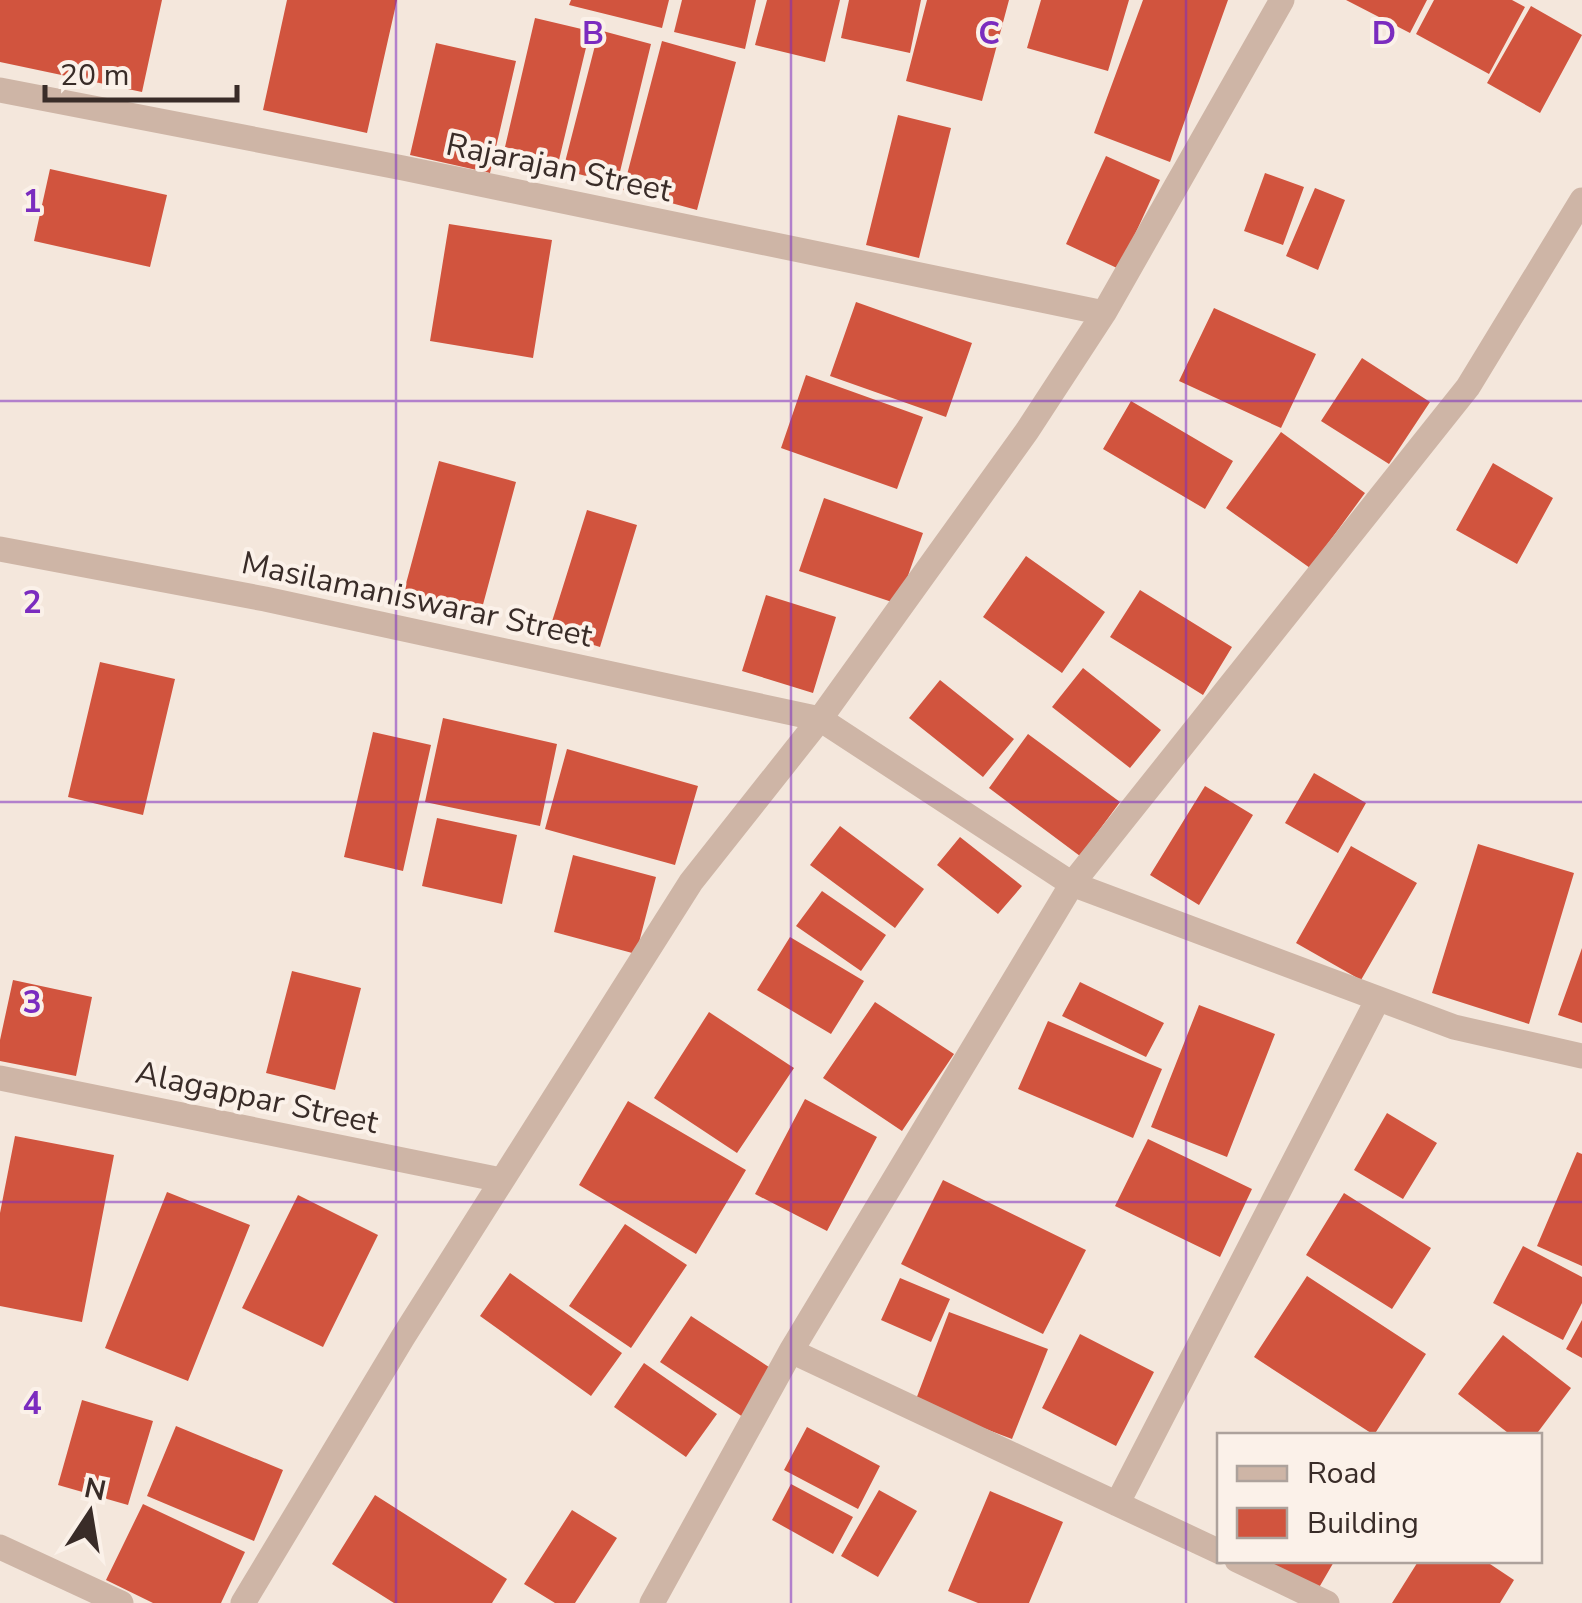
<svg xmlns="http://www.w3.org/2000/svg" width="1582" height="1603" viewBox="0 0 1582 1603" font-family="'Nunito Sans',sans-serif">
<rect width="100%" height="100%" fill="#f4e7dc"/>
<path fill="#d1543e" d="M 0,0 L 162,0 L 142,92 L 0,62 Z
M 287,0 L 397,0 L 367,133 L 263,110 Z
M 571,0 L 669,0 L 662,28 L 569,5 Z
M 682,0 L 756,0 L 745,49 L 674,32 Z
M 767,0 L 840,0 L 825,62 L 755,45 Z
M 849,0 L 921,0 L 910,53 L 841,38 Z
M 927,0 L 1009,0 L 982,101 L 906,81 Z
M 1041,0 L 1129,0 L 1108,71 L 1027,48 Z
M 1143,0 L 1228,0 L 1170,162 L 1094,133 Z
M 1346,0 L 1427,0 L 1410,33 Z
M 1434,0 L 1512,0 L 1525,7 L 1489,74 L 1416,34 Z
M 1531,6 L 1582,35 L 1540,113 L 1487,83 Z
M 535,18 L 590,31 L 559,160 L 505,147 Z
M 599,30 L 651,44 L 617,184 L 563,170 Z
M 662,41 L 736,62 L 697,210 L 623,190 Z
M 436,43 L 516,61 L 490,173 L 410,155 Z
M 898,115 L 951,128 L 919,258 L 866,245 Z
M 1106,156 L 1160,180 L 1119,269 L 1066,244 Z
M 50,169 L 167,195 L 150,267 L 34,241 Z
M 1265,173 L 1304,187 L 1283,245 L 1244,231 Z
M 1315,188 L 1345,200 L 1318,270 L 1286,256 Z
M 449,224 L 552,240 L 533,358 L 430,341 Z
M 856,302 L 972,343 L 946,417 L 830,376 Z
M 1214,308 L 1316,354 L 1281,428 L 1179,381 Z
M 1362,358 L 1430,402 L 1389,464 L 1321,421 Z
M 806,375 L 923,417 L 897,489 L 781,448 Z
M 1131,401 L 1233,461 L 1205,509 L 1103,449 Z
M 1281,432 L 1365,493 L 1310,568 L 1226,508 Z
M 439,461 L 516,482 L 481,612 L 404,591 Z
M 1493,463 L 1553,498 L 1517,564 L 1456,530 Z
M 824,498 L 923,533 L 898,604 L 799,571 Z
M 587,510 L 637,525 L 600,647 L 549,631 Z
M 1026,556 L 1105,612 L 1062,673 L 983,617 Z
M 1140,590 L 1232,647 L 1203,695 L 1110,637 Z
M 766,595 L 836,617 L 813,693 L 742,671 Z
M 100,662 L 175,679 L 143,815 L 68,797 Z
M 1083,668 L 1161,730 L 1130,768 L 1052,707 Z
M 940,680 L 1014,739 L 983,777 L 909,718 Z
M 443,718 L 557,744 L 540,826 L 425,802 Z
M 373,732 L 431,745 L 403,871 L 344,857 Z
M 1028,734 L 1120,802 L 1080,856 L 989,788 Z
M 567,749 L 698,786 L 675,865 L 545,829 Z
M 1314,773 L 1366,803 L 1338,853 L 1285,823 Z
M 1205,786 L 1253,815 L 1199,905 L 1150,875 Z
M 437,818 L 517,835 L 502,904 L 422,886 Z
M 840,826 L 924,889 L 895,928 L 810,865 Z
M 960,837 L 1022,886 L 998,914 L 937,865 Z
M 1478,844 L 1574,873 L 1529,1024 L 1432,993 Z
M 1351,846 L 1417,883 L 1361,980 L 1296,943 Z
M 573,855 L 656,877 L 636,954 L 554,932 Z
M 822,891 L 886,935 L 861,971 L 796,926 Z
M 790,937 L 864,981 L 831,1034 L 757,990 Z
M 1582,948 L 1582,1023 L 1558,1015 Z
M 292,971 L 361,988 L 335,1090 L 266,1073 Z
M 13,980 L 92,997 L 76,1076 L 0,1061 L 0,1040 Z
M 1080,982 L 1164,1023 L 1146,1057 L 1062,1016 Z
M 875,1002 L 954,1054 L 902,1131 L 823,1078 Z
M 1199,1005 L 1275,1034 L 1227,1157 L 1151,1127 Z
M 709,1012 L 794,1068 L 737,1153 L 654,1098 Z
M 1048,1021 L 1162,1069 L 1133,1138 L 1018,1089 Z
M 805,1099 L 877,1137 L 827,1231 L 755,1194 Z
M 628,1101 L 746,1170 L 696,1254 L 579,1185 Z
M 1387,1113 L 1437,1143 L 1403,1199 L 1354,1170 Z
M 15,1136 L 114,1155 L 82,1322 L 0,1306 L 0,1213 Z
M 1148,1139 L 1252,1189 L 1220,1257 L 1115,1206 Z
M 1577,1152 L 1582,1154 L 1582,1266 L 1537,1246 Z
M 943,1180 L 1086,1250 L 1043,1334 L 901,1264 Z
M 167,1192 L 250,1225 L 188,1381 L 105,1348 Z
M 1344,1193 L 1431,1248 L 1392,1309 L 1306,1255 Z
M 298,1195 L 378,1235 L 323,1347 L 242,1308 Z
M 625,1224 L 687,1265 L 631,1348 L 569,1306 Z
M 1523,1246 L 1582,1277 L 1582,1303 L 1563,1340 L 1493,1303 Z
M 510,1273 L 622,1353 L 591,1396 L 480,1316 Z
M 1307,1276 L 1426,1354 L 1374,1435 L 1254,1357 Z
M 900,1278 L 950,1299 L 931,1342 L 881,1320 Z
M 949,1312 L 1048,1349 L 1012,1439 L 915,1402 Z
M 691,1316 L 778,1373 L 746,1419 L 660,1362 Z
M 1582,1320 L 1582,1358 L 1566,1349 Z
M 1080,1334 L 1154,1372 L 1116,1446 L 1042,1408 Z
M 1503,1335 L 1571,1388 L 1535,1436 L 1512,1436 L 1458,1394 Z
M 644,1363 L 717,1414 L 686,1457 L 614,1407 Z
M 82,1400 L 153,1421 L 128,1505 L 58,1485 Z
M 176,1426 L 283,1470 L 254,1541 L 147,1496 Z
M 807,1427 L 880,1466 L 858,1509 L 784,1470 Z
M 791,1484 L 853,1517 L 833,1554 L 772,1520 Z
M 879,1490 L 917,1511 L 878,1577 L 841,1556 Z
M 990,1491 L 1063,1522 L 1029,1603 L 978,1603 L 948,1591 Z
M 375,1495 L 507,1579 L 492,1603 L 394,1603 L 332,1564 Z
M 143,1504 L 245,1552 L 221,1603 L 153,1603 L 106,1580 Z
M 572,1510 L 617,1538 L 575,1603 L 555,1603 L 524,1584 Z
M 1266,1560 L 1335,1560 L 1317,1591 Z
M 1419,1560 L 1484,1560 L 1514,1580 L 1500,1603 L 1392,1603 Z"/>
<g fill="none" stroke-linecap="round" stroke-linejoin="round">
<path stroke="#ceb5a6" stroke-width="25" d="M 0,90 L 403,168 L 1104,313
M 0,549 L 265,599 L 820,719 L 1072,884 L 1454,1027 L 1582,1056
M 0,1078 L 501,1180
M 791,1351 L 1220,1552
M 1117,1504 L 1378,999
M 0,1547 L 121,1603
M 1237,1560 L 1327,1603
M 243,1603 L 403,1337 L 691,882 L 820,719 L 1027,431 L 1104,313 L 1282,0
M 652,1603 L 791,1351 L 1072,884 L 1468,387 L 1582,200"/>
</g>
<path fill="none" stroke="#7b2cbf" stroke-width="2.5" stroke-opacity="0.55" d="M 396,0 L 396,1603M 791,0 L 791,1603M 1186,0 L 1186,1603M 0,401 L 1582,401M 0,802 L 1582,802M 0,1202 L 1582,1202"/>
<g text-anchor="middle" stroke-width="8" stroke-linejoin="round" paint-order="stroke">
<g font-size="32" fill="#392c28" stroke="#fbf1e9">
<text transform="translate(559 167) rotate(12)" y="11">Rajarajan Street</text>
<text transform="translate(417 599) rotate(12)" y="11">Masilamaniswarar Street</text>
<text transform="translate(257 1097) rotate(12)" y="11">Alagappar Street</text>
</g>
</g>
<g font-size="32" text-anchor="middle" font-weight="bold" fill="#7b2cbf" stroke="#fbf1e9" stroke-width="8" stroke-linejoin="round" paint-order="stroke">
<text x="593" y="44">B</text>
<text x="989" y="44">C</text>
<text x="1384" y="44">D</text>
<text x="32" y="212">1</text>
<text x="32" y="613">2</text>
<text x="32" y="1013">3</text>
<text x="32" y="1414">4</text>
</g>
<rect x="1217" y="1433" width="325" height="130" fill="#fbf1e9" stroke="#ada29c" stroke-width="2.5"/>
<rect x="1237" y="1466" width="50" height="15" fill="#ceb5a6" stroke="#ada29c" stroke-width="2.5"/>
<text x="1307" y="1483" font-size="30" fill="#392c28">Road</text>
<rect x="1237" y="1508" width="50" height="30" fill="#d1543e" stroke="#ada29c" stroke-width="2.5"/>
<text x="1307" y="1533" font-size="30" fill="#392c28">Building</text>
<g transform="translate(90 1513) rotate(12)" stroke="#fbf1e9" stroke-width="8" paint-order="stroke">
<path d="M0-8L18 38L0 25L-18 38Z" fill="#392c28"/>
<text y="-15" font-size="28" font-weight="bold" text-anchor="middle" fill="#392c28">N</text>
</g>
<path d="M45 85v15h192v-15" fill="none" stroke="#392c28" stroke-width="5"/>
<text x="60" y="85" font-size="30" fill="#392c28" stroke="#fbf1e9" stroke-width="8" paint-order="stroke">20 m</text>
</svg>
